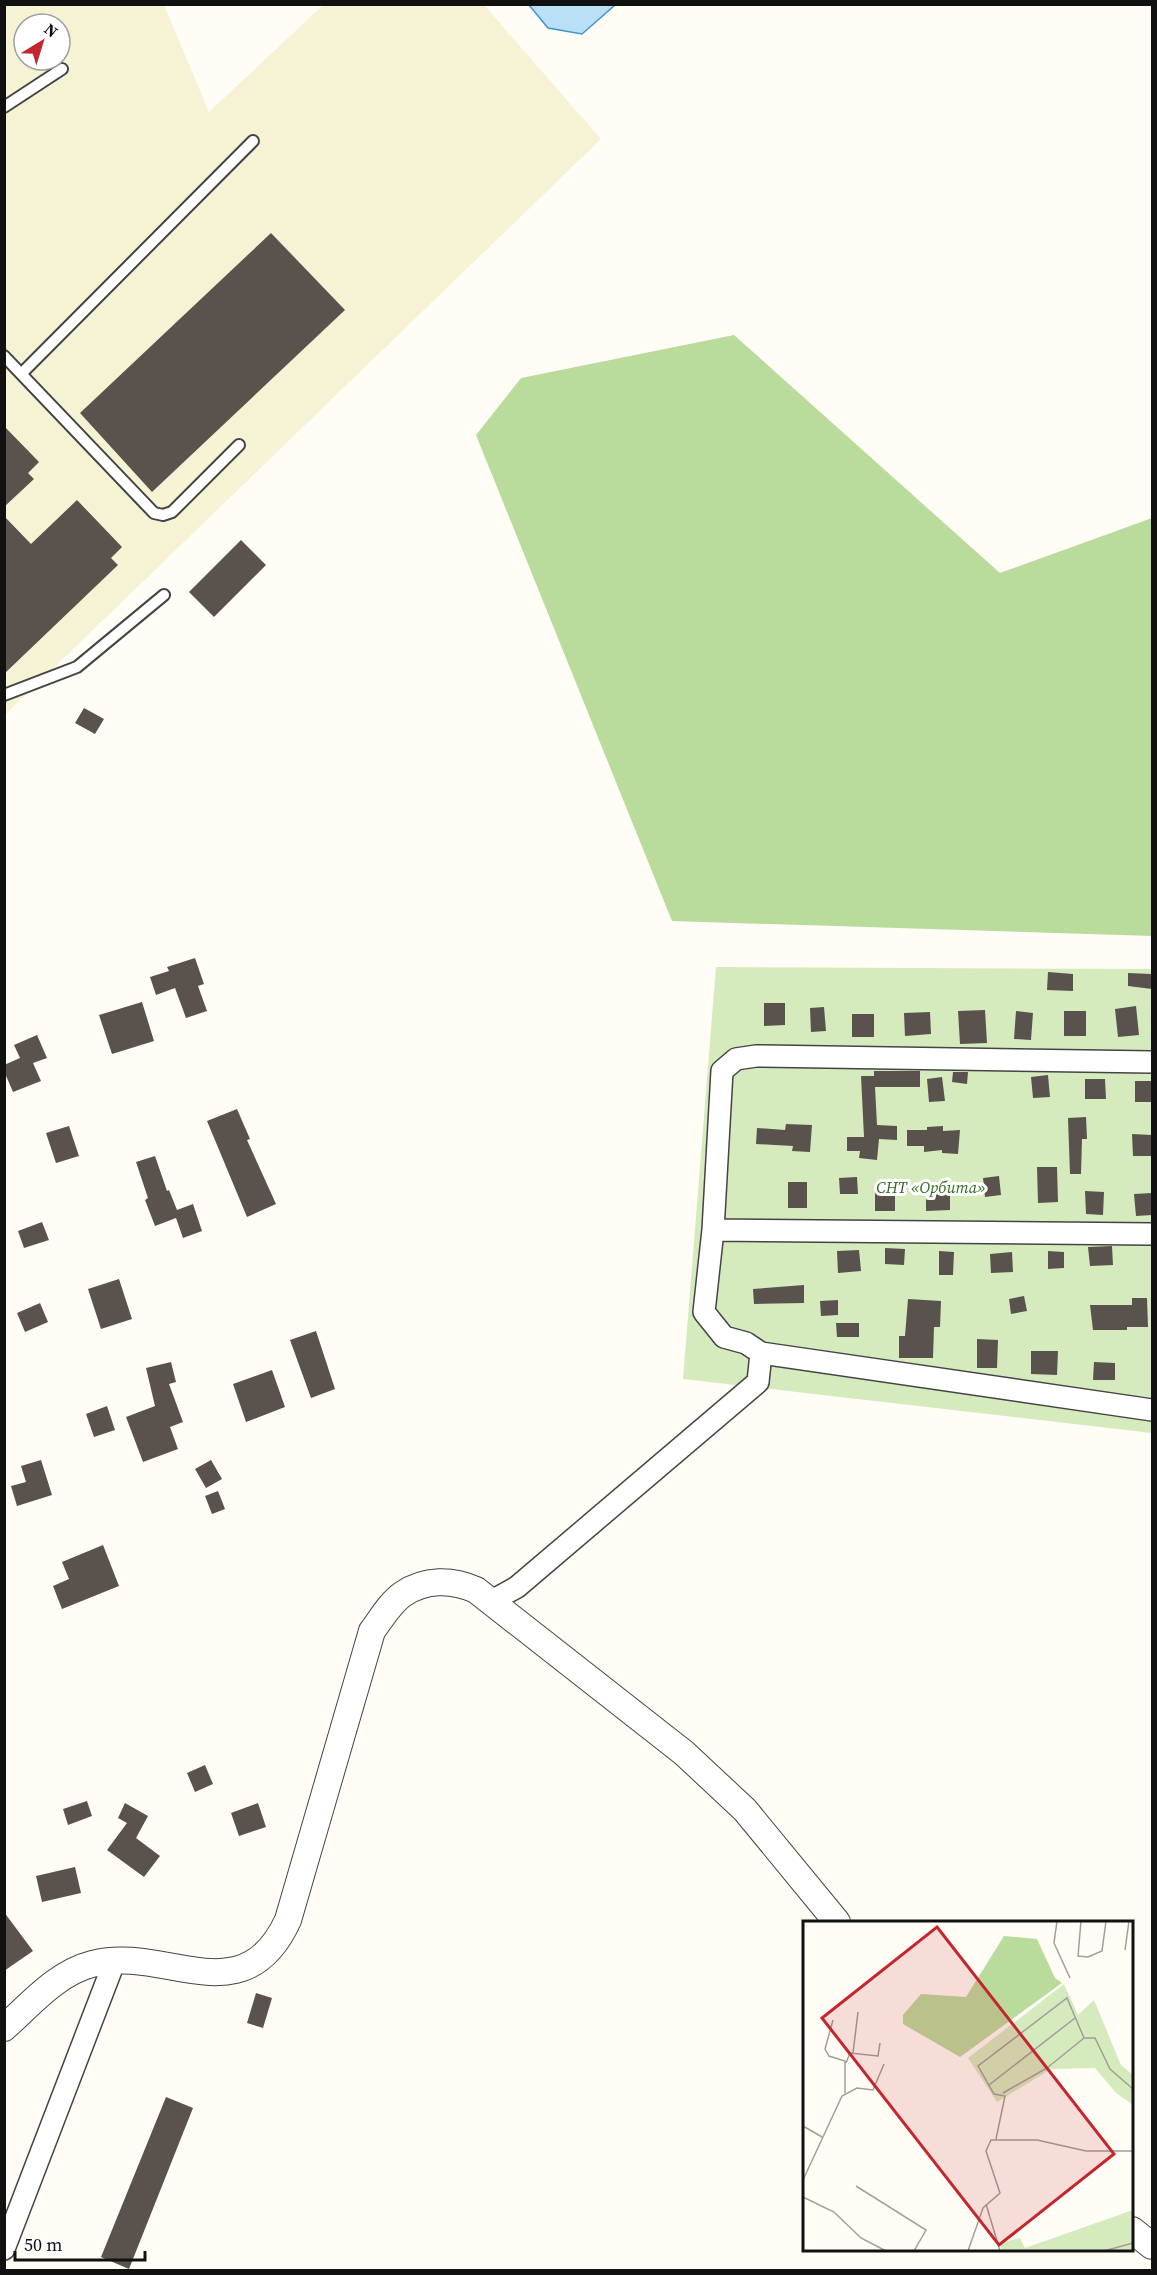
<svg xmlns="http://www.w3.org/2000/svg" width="1157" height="2275" viewBox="0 0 1157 2275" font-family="'Source Serif 4',serif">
<rect width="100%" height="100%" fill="#fffdf5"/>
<path fill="#f6f3d4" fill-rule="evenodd" d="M 5,5 L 164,5 L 209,112 L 323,5 L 484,5 L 601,139 L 5,715 ZM 24,24 L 60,24 L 60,60 L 24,60 Z"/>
<path fill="#d5ebbd" d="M 716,967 L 1152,969 L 1152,1433 L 683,1379 Z"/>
<path fill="#b9dc9c" d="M 734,335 L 1000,573 L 1152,518 L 1152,936 L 672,921 L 476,435 L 521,378 Z"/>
<path fill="#b9e0f7" stroke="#3f96cf" stroke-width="1.5" d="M 529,5 L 615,5 L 582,34 L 548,28 Z"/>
<path fill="#5a524d" d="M 271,233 L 345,310 L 152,492 L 80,413 Z
M 4,426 L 39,462 L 28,473 L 34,479 L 4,507 Z
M 77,500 L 122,547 L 111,558 L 118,565 L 4,674 L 4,516 L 31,544 Z
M 241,540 L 266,565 L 214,617 L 189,592 Z
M 84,708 L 104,719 L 95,734 L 75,723 Z
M 195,958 L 204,984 L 198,986 L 207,1011 L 186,1018 L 175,988 L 156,995 L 150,977 L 169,971 L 167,967 Z
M 1048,972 L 1073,974 L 1073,991 L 1047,990 Z
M 1128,973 L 1152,974 L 1152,989 L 1128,986 Z
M 142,1002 L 154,1041 L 112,1054 L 99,1015 Z
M 764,1003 L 785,1003 L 785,1025 L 764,1026 Z
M 1136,1006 L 1139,1035 L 1118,1037 L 1115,1009 Z
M 824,1007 L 826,1031 L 811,1032 L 810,1008 Z
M 985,1010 L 987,1043 L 960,1044 L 958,1011 Z
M 1016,1011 L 1033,1013 L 1031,1040 L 1014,1039 Z
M 1064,1011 L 1086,1011 L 1086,1036 L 1064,1036 Z
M 930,1012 L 931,1034 L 905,1036 L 904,1013 Z
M 852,1014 L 874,1014 L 874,1037 L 852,1037 Z
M 37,1035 L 47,1058 L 33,1063 L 41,1081 L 13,1092 L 4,1071 L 4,1065 L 20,1058 L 14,1045 Z
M 874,1071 L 920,1071 L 920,1087 L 875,1087 L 877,1125 L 897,1126 L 897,1140 L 879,1139 L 877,1160 L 859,1158 L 860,1151 L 847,1151 L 847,1137 L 864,1137 L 861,1076 L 874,1076 Z
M 953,1072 L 968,1072 L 967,1084 L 952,1082 Z
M 1048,1075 L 1050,1097 L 1033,1098 L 1031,1077 Z
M 942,1077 L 945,1101 L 929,1102 L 927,1079 Z
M 1085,1079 L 1105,1079 L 1106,1099 L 1085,1099 Z
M 1135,1081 L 1152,1081 L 1152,1102 L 1135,1102 Z
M 237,1109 L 250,1139 L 247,1140 L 276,1204 L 247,1217 L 207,1121 Z
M 1086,1117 L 1087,1139 L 1082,1139 L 1081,1174 L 1070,1174 L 1068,1118 Z
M 786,1124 L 812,1125 L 810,1152 L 792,1151 L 793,1146 L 756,1144 L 757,1128 L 785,1130 Z
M 69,1126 L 79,1156 L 56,1163 L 46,1133 Z
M 943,1126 L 943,1131 L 960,1130 L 958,1154 L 942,1153 L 942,1150 L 924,1152 L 924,1146 L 907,1146 L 907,1130 L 927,1130 L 927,1127 Z
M 1132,1134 L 1152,1135 L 1152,1156 L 1133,1156 Z
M 155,1156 L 167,1191 L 169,1190 L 177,1210 L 193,1204 L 202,1231 L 183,1238 L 176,1218 L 155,1226 L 145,1200 L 148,1198 L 136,1162 Z
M 1037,1167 L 1057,1167 L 1058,1202 L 1038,1203 Z
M 999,1176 L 1001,1195 L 985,1197 L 983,1178 Z
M 857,1177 L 858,1194 L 840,1194 L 839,1178 Z
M 788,1182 L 807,1182 L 807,1208 L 788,1208 Z
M 950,1188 L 950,1210 L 926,1211 L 926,1189 Z
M 875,1191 L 895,1191 L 895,1211 L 875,1211 Z
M 1085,1191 L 1104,1192 L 1103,1215 L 1086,1214 Z
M 1152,1193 L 1152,1215 L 1136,1216 L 1134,1194 Z
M 42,1222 L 49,1240 L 24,1248 L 18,1231 Z
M 1112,1246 L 1113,1265 L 1090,1266 L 1088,1247 Z
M 885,1248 L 905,1249 L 904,1265 L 885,1264 Z
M 859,1250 L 861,1271 L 838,1273 L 837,1251 Z
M 939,1251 L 954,1252 L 953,1275 L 939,1275 Z
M 1048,1251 L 1064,1252 L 1064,1268 L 1048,1269 Z
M 1012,1252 L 1013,1272 L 991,1273 L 990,1254 Z
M 119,1279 L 132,1319 L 101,1329 L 88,1289 Z
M 804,1285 L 804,1303 L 754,1304 L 753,1289 Z
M 1024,1296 L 1027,1311 L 1011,1314 L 1009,1299 Z
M 1132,1298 L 1147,1298 L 1148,1327 L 1127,1327 L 1127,1330 L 1093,1330 L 1090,1305 L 1132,1305 Z
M 908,1299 L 941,1301 L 940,1327 L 934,1327 L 933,1358 L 899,1358 L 899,1336 L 905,1336 Z
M 838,1300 L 838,1315 L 821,1316 L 820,1301 Z
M 40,1303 L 48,1322 L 25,1332 L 17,1313 Z
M 836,1323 L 859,1323 L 859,1337 L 837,1337 Z
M 316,1331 L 335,1389 L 311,1398 L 290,1340 Z
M 977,1339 L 998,1340 L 997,1368 L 977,1368 Z
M 1031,1351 L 1058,1351 L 1057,1375 L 1031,1374 Z
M 171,1362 L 176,1382 L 169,1384 L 183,1422 L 170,1427 L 178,1449 L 143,1462 L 126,1417 L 155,1406 L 146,1368 Z
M 1094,1362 L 1115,1363 L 1115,1380 L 1093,1380 Z
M 272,1370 L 285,1407 L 246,1422 L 233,1384 Z
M 107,1406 L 115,1430 L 94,1437 L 86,1414 Z
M 41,1460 L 52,1495 L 17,1506 L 11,1486 L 26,1482 L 21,1466 Z
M 211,1460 L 222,1479 L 206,1488 L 195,1469 Z
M 218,1491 L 225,1509 L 212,1514 L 205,1496 Z
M 103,1545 L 119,1586 L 62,1609 L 53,1586 L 69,1579 L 62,1562 Z
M 205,1765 L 213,1784 L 195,1792 L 187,1773 Z
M 87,1801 L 92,1816 L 68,1825 L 63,1809 Z
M 125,1803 L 148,1816 L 136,1838 L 160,1856 L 144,1877 L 107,1850 L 127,1823 L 118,1818 Z
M 258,1803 L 266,1827 L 239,1836 L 231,1813 Z
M 75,1867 L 81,1893 L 42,1902 L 36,1876 Z
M 4,1912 L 33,1951 L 4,1971 Z
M 256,1993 L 272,1998 L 263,2028 L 247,2023 Z
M 166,2097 L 193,2108 L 129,2269 L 101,2257 Z"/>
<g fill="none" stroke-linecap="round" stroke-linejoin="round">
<g stroke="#444" stroke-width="14">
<path id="service" d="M 4,107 L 62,69
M 4,356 L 154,513 L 163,515 L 172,512 L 239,445
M 22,373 L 253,141
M 4,695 L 77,667 L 164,595"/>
</g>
<g stroke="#444" stroke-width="24">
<path id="minor" d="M 1152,1062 L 756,1056 L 736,1059 L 722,1071 L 713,1230 L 704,1312 L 724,1337 L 746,1343 L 761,1353 L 1152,1410
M 713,1230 L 1152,1234
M 492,1601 L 517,1587 L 758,1382 L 761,1353
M 4,2249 L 115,1960"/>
</g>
<g stroke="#444" stroke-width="28">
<path id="tertiary" d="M 4,2028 C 31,2004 57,1973 92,1964 C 165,1944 243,2018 288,1920 L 372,1631 C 381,1619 390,1603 403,1594 C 425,1579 452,1579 476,1590 L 684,1753 L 745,1810 L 837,1922
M 1132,2230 L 1152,2246"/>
</g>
<use href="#service" stroke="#fff" stroke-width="10"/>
<use href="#minor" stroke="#fff" stroke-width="21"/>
<use href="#tertiary" stroke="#fff" stroke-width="26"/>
</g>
<g text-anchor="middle" stroke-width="6" stroke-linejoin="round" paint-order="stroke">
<g font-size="16" font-style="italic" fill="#2f6b1f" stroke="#fff">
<text x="931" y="1193">СНТ «Орбита»</text>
</g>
</g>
<g transform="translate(803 1921)">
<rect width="330" height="330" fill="#fffdf5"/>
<path d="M 261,63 L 275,94 L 291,79 L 318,144 L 330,154 L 330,184 L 313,172 L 292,147 L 248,148 L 194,181 L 165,137 ZM 330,289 L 330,330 L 199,330 L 197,322 L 217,317 L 222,327 Z" fill="#d5ebbd"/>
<path d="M 201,15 L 234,18 L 252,57 L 259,62 L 157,136 L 100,103 L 100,94 L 118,73 L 163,76 Z" fill="#b9dc9c"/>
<path fill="none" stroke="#a09f9a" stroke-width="1.5" d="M 254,0 L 251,22 L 267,57M 278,0 L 275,35 L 285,36 L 299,30 L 303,0M 322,29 L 326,0M 30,99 L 22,128 L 26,135 L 42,140 L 42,172M 281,117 L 292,117 L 307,148 L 330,168M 50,132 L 55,91M 43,142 L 47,132 L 75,135 L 77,122M 186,164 L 272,97M 0,205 L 19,216M 193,218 L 202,175 L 191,173 L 175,145 L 264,77 L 281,117 L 244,147 L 200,172M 0,259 L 39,175 L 54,167 L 70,169 L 81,143M 53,265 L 123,309 L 111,330M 0,276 L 31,291 L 58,317 L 83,330M 183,283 L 197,330M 165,330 L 180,287 L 197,272 L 183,230 L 188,219 L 234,219 L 283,230 L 330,230M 301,330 L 330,322"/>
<path fill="#c4262e" fill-opacity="0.15" stroke="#c4262e" stroke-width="3" d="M 134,6 L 311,233 L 196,324 L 19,97 Z"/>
<rect width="330" height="330" fill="none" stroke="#111" stroke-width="3"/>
</g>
<rect width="1157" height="2275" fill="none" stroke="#111111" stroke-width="12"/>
<g transform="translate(42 42) rotate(38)"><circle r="28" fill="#ffffff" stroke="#a0a0a0" stroke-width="1.5"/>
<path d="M0-4.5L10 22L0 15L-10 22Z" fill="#c4262e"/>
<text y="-9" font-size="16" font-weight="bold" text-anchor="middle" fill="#111111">N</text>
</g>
<path d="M15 2251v9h130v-9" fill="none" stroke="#111111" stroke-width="3"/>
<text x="24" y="2251" font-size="18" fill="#111111" stroke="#ffffff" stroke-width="4.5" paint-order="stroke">50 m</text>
</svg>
